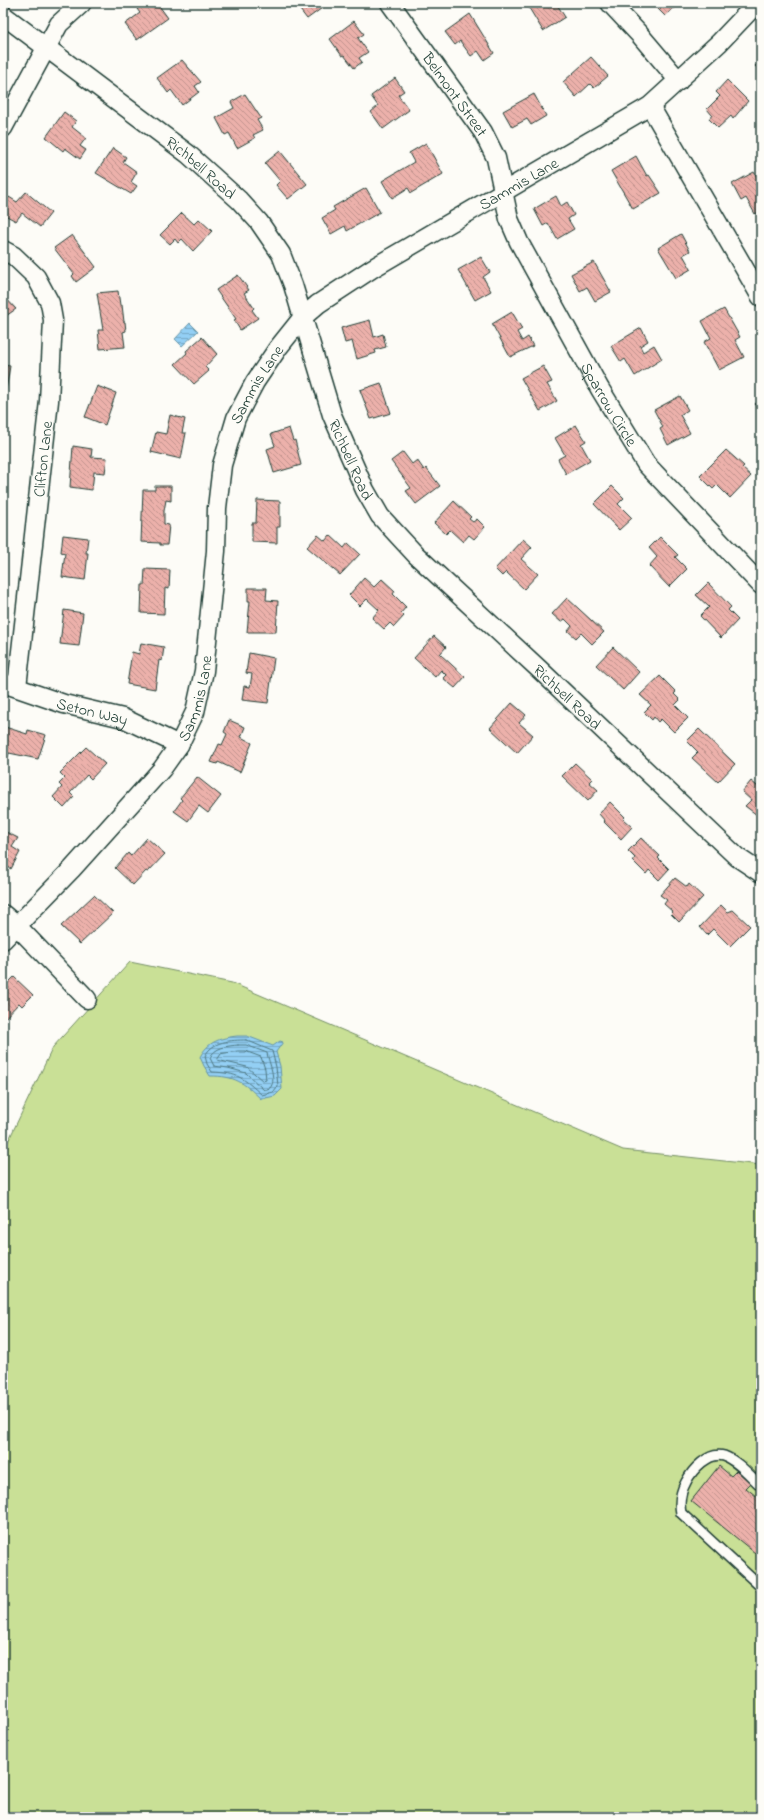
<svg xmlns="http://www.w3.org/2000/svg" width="764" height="1820" viewBox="0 0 764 1820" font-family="'Indie Flower',sans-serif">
<defs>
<pattern id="water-rules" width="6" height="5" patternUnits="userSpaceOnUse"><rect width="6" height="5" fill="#93cff4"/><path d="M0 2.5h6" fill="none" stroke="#77a9c6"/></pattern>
<pattern id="building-back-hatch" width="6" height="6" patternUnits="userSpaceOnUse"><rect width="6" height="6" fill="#ecb1ab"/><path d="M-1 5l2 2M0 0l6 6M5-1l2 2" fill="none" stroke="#bf918c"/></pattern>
</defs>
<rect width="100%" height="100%" fill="#fdfcf7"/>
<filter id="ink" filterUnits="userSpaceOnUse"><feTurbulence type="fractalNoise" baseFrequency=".025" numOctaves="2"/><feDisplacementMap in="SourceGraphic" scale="8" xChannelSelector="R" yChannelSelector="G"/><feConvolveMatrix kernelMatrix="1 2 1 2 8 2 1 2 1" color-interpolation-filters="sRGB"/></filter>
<g filter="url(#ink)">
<path fill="#c9e096" stroke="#748e65" d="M 130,962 L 232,983 L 623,1150 L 761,1165 L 761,1817 L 3,1817 L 3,1152 L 53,1047 Z"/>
<path fill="url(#water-rules)" stroke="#6595a7" d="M 190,323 L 198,331 L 182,346 L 175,339 Z
M 237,1036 L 247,1036 L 273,1046 L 280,1041 L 283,1042 L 276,1052 L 280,1066 L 282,1089 L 275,1096 L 261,1099 C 243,1082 235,1076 210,1076 L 204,1066 L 200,1057 C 208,1041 221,1038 237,1036 Z"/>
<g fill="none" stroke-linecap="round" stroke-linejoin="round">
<path stroke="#4d7781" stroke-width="1" d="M 246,1040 L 272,1051 L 276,1067 L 278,1086 L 273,1092 L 262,1095 C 243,1078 239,1073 212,1072 L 207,1064 L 205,1056 C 212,1041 231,1040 246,1040 Z
M 238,1045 L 246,1045 L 267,1053 C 269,1063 277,1080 270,1088 L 264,1090 L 246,1073 L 228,1068 L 214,1066 L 210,1058 C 214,1047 228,1046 238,1045 Z
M 238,1051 L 245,1051 L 261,1057 L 265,1069 L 266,1080 L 263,1081 L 247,1067 L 217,1060 L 221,1054 Z"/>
</g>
<path fill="url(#building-back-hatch)" stroke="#1f3d34" d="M 146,3 L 157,3 L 168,18 L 137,40 L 125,24 L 140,13 L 137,9 Z
M 300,3 L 329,3 L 307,19 L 297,6 Z
M 526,3 L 556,3 L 565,17 L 543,31 Z
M 652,3 L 679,3 L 665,16 Z
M 470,14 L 494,53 L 484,60 L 478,51 L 471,56 L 460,41 L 455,45 L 445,32 Z
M 354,21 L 364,34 L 358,38 L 368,52 L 359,58 L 362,62 L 354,68 L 344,55 L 342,56 L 330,39 Z
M 591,57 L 608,76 L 594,88 L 590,84 L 576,97 L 563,82 Z
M 182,60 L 201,82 L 195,86 L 199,92 L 182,105 L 171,90 L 168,93 L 157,78 Z
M 761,60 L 761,71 L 755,66 Z
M 395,78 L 404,91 L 398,95 L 409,110 L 383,129 L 371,112 L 378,106 L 371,96 Z
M 727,80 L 748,101 L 733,119 L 731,116 L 718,128 L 709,119 L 712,115 L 707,109 L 720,96 L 716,92 Z
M 245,94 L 261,118 L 257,120 L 263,130 L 253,135 L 255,138 L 237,148 L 229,133 L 225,135 L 216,118 L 234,108 L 231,102 Z
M 534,94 L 546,116 L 531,125 L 527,119 L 512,127 L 503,111 Z
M 64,112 L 76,121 L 72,127 L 86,138 L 80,146 L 86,150 L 80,159 L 65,148 L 63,151 L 46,137 Z
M 426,143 L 443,174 L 411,193 L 408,188 L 392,198 L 382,181 L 414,162 L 409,153 Z
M 113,148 L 126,157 L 123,162 L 137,172 L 131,182 L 137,186 L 131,194 L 96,173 Z
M 280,151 L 307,184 L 288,199 L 276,185 L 280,181 L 265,163 Z
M 636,156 L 647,176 L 649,175 L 661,193 L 633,209 L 611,171 Z
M 754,172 L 761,184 L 761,211 L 755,214 L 746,198 L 741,201 L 732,184 Z
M 366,188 L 380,212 L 347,231 L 345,226 L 331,234 L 322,218 L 335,210 L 333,207 Z
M 26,192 L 51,213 L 40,227 L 22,213 L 16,221 L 3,214 L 3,205 L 9,197 L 17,202 Z
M 556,196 L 561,206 L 567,202 L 574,215 L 568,219 L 574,229 L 557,239 L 548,223 L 543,226 L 534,209 Z
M 182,213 L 194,224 L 199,219 L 212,231 L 193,251 L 182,239 L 178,243 L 175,239 L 170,244 L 160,235 Z
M 681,234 L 690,251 L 683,255 L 691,269 L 676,278 L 658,248 Z
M 72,235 L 96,267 L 76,282 L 72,276 L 74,274 L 54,248 Z
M 481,257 L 490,272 L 483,277 L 491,291 L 475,300 L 458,270 Z
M 594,262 L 611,292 L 595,301 L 587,287 L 580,291 L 571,274 Z
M 238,275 L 249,290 L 244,293 L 254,308 L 252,310 L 258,318 L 240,330 L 234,320 L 236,319 L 216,290 Z
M 118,291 L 120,305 L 122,305 L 124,322 L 125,322 L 126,331 L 123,332 L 125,347 L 100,349 L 98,330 L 103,330 L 97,293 Z
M 3,295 L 16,309 L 3,318 Z
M 724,309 L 740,337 L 735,340 L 744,357 L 719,370 L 704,342 L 711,338 L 702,321 Z
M 512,312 L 522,329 L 517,332 L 522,341 L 528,337 L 533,346 L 510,357 L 492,324 Z
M 370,320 L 374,337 L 383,334 L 386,347 L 375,350 L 376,353 L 357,359 L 352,341 L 345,343 L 341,328 Z
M 641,328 L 648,341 L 640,346 L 643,352 L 654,345 L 662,359 L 635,376 L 625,359 L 621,362 L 611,346 Z
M 202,337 L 217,354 L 205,367 L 209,371 L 194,384 L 175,364 L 187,353 L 186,351 Z
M 3,365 L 10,366 L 4,403 L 3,403 Z
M 543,366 L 552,382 L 547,384 L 557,401 L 540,411 L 521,378 Z
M 381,383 L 391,413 L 371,419 L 360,390 Z
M 97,386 L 116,393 L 105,425 L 85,417 Z
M 680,396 L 688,410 L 680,415 L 690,433 L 668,445 L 660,429 L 663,427 L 654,410 Z
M 761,398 L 761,410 L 755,404 Z
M 170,415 L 185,419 L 182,433 L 186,433 L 181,459 L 151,452 L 156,432 L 166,434 Z
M 576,425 L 586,441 L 581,444 L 590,460 L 566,474 L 558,459 L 565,455 L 555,438 Z
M 289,428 L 293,441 L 295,440 L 301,465 L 274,473 L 267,449 L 275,446 L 271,434 Z
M 73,446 L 92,449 L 91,457 L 107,458 L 105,473 L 94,472 L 92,490 L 70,487 Z
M 726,450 L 744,466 L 742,468 L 751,476 L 730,498 L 717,485 L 713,489 L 700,476 Z
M 403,452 L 412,464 L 417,460 L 424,470 L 426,468 L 440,486 L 416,504 L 406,491 L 411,488 L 391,461 Z
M 155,486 L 171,486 L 171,501 L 166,500 L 164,511 L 164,524 L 169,525 L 167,545 L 160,545 L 160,543 L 141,542 L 143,490 L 155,490 Z
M 612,486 L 624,498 L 618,504 L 632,518 L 619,530 L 594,504 Z
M 257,500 L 280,501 L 280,527 L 277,527 L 277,543 L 252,542 L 252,523 L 256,523 Z
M 454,501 L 471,517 L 469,519 L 473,522 L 477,519 L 485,527 L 474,539 L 469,535 L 463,542 L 450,530 L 446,534 L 434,523 Z
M 63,535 L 88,538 L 86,553 L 88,553 L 85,580 L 62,577 L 65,553 L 61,552 Z
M 318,535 L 325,541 L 330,535 L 344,548 L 348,543 L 360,554 L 340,575 L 307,547 Z
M 660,537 L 678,555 L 675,557 L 687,569 L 669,587 L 649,566 L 657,557 L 649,548 Z
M 523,539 L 532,547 L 521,559 L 538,574 L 524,589 L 506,572 L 502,576 L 495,569 Z
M 145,569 L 170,570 L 169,589 L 165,588 L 164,614 L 141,613 L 142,585 L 144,585 Z
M 364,578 L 374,587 L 382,579 L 395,591 L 393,594 L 406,607 L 401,613 L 404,616 L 394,627 L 390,623 L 384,629 L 372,618 L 379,610 L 367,599 L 360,606 L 349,595 Z
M 708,583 L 731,607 L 728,610 L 738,620 L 721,638 L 700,616 L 709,607 L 696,595 Z
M 248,588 L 267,588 L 266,600 L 278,601 L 276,632 L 247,632 L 250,601 L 248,601 Z
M 567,598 L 604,632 L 592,644 L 581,633 L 576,638 L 568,631 L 572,626 L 565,619 L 561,622 L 552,614 Z
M 64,610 L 83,613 L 79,646 L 60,644 Z
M 434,636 L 446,647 L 440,654 L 465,677 L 455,688 L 443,678 L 446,675 L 441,670 L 435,677 L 414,658 Z
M 141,643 L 164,647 L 162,661 L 159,660 L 155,689 L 127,684 L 132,652 L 139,654 Z
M 613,647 L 639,672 L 623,690 L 596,665 Z
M 249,653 L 274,658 L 268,703 L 242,700 L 244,686 L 250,687 L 252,674 L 246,673 Z
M 660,676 L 676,692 L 674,694 L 680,700 L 675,705 L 688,718 L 674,732 L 661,719 L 658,722 L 654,717 L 652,720 L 644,712 L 651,705 L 640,695 Z
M 512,703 L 526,715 L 519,723 L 533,735 L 517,753 L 490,728 Z
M 229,720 L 245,727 L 241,737 L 252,743 L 240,772 L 218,762 L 217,764 L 211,762 L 219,744 L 222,745 L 227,734 L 224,732 Z
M 5,727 L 27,734 L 28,730 L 46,735 L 38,759 L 9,753 L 7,759 L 3,758 Z
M 699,729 L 735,764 L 718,782 L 692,758 L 698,752 L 687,741 Z
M 86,747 L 105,764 L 91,779 L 87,775 L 70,793 L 74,797 L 64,808 L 53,797 L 62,787 L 59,784 L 65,778 L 60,773 Z
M 575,763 L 592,779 L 589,782 L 598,790 L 588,801 L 562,776 Z
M 197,777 L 221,796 L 208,813 L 199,806 L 188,821 L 174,811 L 182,800 L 180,798 Z
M 751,781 L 761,789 L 761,818 L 745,806 L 751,800 L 742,792 Z
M 610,802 L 625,817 L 623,819 L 632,827 L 621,839 L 604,822 L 605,821 L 599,814 Z
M 6,832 L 18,838 L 12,847 L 20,852 L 11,869 L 3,864 L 3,834 L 4,835 Z
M 147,838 L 165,854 L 148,872 L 146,871 L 133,885 L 115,868 L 128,853 L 131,856 Z
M 641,838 L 660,856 L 658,858 L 669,869 L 659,880 L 649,870 L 646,874 L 633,861 L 635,858 L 628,851 Z
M 675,878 L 687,887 L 689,884 L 703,897 L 679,922 L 671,914 L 673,912 L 664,904 L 667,900 L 660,895 Z
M 94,895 L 113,913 L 80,944 L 61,926 Z
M 721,905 L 728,912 L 733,910 L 750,926 L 730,946 L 713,929 L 707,935 L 700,927 Z
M 14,977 L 33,995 L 22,1006 L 19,1003 L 3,1020 L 3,988 Z
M 719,1466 L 731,1476 L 737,1470 L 752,1482 L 746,1488 L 761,1500 L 761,1545 L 755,1553 L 691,1501 Z"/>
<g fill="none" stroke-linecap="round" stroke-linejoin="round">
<g stroke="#1f3d34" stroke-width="12">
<path id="lane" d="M 761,1486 C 750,1476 738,1461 724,1456 C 709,1451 692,1470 686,1482 C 681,1491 679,1503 681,1513 L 761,1587"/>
</g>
<g stroke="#1f3d34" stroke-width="21">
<g id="street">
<path id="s1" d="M 390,3 L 483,132 L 496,158 L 509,219 L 519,242 L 600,389 L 646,464 L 761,585"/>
<path d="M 610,3 L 640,35 L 679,81"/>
<path id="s2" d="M 3,15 L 188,154 L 239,200 L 259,222 L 281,254 L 293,285 L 332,415 L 365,490 L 380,516 L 416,555 L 539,669 L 737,857 L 761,873"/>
<path d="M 650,106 L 761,297"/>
<path d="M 3,128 L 59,24 L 82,3"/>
<path d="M 3,250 L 14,256 L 36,277 L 50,303 L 53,320 L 49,401 L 17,687"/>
<path id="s3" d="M 3,683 L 64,704 L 123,718 L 179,745"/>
<path d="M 3,914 L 17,926 L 87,999"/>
<path id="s4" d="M 3,940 L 72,869 L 162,769 L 179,745 L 195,712 L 204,671 L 216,551 L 217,508 L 222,465 L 236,418 L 255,382 L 278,348 L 302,318 L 318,304 L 373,268 L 650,106 L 719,43 L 757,3"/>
</g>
</g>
<use href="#lane" stroke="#fdfcf7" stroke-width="9"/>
<use href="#street" stroke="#fdfcf7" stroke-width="18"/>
</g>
</g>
<g text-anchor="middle" stroke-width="3" stroke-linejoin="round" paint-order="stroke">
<g font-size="16" fill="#1f3d34" stroke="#fdfcf7">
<text dy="6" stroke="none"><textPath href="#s1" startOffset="112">Belmont Street</textPath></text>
<text dy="6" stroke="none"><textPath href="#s2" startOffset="250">Richbell Road</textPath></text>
<text dy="6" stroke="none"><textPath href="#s4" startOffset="973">Sammis Lane</textPath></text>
<text dy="6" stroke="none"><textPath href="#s4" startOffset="637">Sammis Lane</textPath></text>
<text dy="6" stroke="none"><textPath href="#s1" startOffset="461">Sparrow Circle</textPath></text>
<text transform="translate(42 459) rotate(-84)" y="6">Clifton Lane</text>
<text dy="6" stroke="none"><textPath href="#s2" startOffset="586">Richbell Road</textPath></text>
<text dy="6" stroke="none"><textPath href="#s2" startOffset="910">Richbell Road</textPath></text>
<text dy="6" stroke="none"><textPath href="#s4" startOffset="313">Sammis Lane</textPath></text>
<text dy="6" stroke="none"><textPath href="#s3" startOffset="94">Seton Way</textPath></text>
</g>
</g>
<rect width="764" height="1820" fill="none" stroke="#fdfcf7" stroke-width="16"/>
<rect x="8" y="8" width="748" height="1804" fill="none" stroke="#1f3d34" stroke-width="1.5" filter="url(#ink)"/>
</svg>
